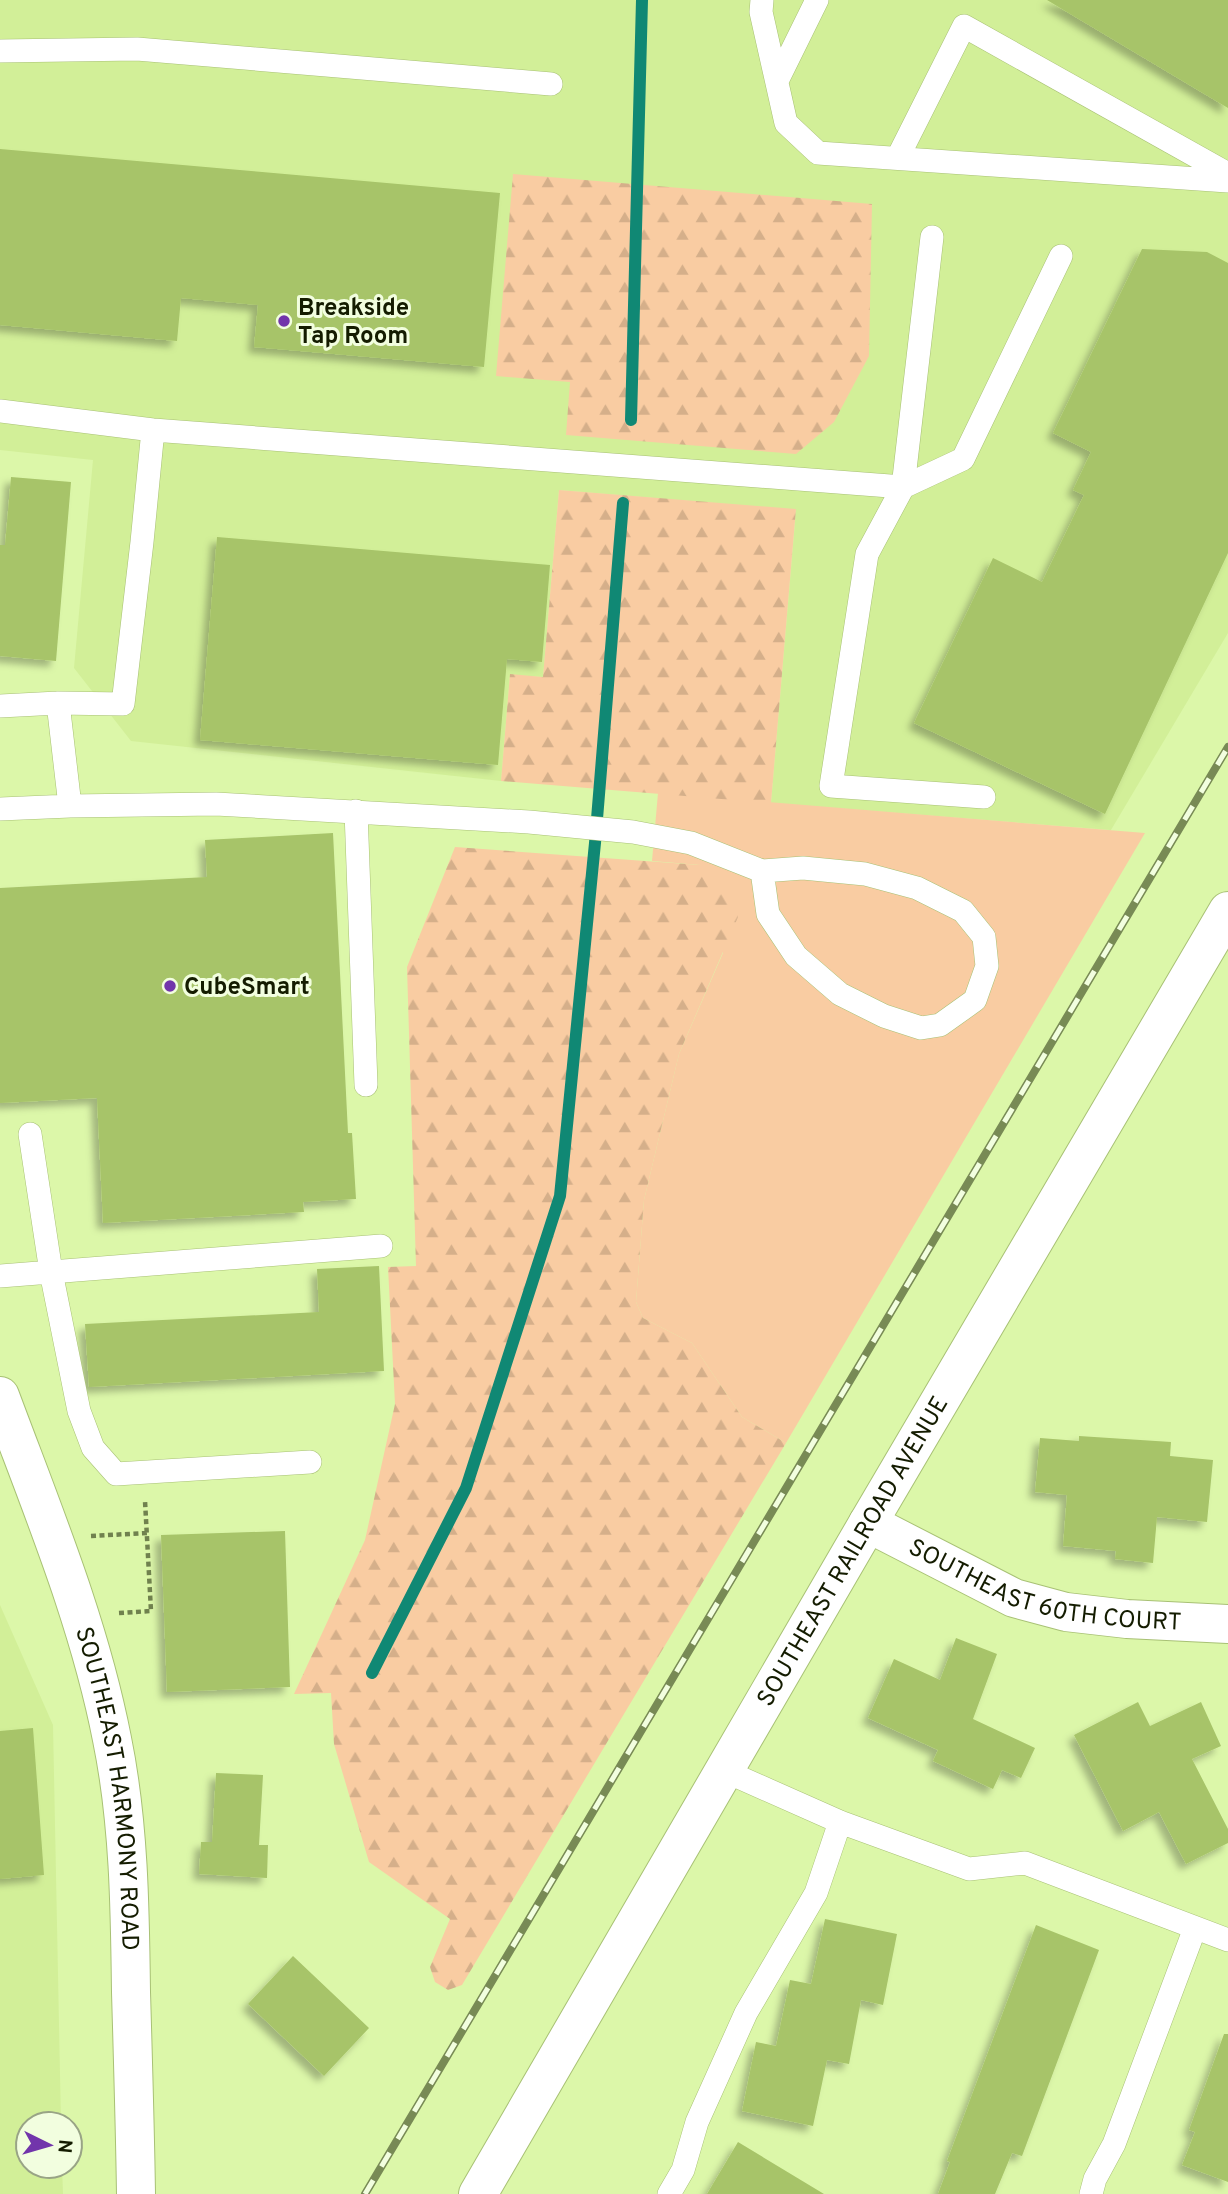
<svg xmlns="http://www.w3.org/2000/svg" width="1228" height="2194" viewBox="0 0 1228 2194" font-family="Overpass,sans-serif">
<defs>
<pattern id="forest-firs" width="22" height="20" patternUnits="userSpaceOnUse" patternTransform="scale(1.75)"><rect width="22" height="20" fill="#f9cca2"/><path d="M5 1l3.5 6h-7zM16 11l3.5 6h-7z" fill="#d5af8a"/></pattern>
<filter id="shadow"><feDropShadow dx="-6" dy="6" stdDeviation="3.5" flood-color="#0004"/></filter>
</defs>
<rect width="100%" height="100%" fill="#dcf7a9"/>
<path fill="#d2ef98" d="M 0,0 L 1228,0 L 1228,633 L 1111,830 L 771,803 L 796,510 L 559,490 L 543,677 L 510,675 L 501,781 L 131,741 L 74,668 L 93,460 L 0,450 Z
M 0,1605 L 53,1725 L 61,2124 L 28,2124 L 28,2166 L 62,2166 L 63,2194 L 0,2194 Z"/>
<path fill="#f9cca2" d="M 658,793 L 1145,833 L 786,1443 L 742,1417 L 692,1343 L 643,1318 L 636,1302 L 644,1200 L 679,1054 L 723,953 L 700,865 L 652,861 Z"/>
<path fill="url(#forest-firs)" d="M 513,174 L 872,204 L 869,356 L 834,422 L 796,454 L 566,435 L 570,382 L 496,376 Z
M 559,490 L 796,509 L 771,803 L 501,781 L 510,674 L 543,677 Z
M 455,847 L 700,865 L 729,886 L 738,917 L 679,1054 L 644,1200 L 636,1302 L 643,1318 L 692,1343 L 742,1417 L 786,1443 L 462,1985 L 448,1990 L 435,1982 L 430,1967 L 450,1919 L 369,1862 L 334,1744 L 331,1693 L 294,1694 L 365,1540 L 395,1404 L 388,1267 L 416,1266 L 407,967 Z"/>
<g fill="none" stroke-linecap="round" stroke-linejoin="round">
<path stroke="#108874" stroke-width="12" d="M 631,420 L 642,0
M 372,1673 L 466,1488 L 560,1196 L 595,843 L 623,503"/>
</g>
<path fill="#a7c469" filter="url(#shadow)" d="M 1047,0 L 1228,0 L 1228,108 Z
M 0,149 L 500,193 L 484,367 L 254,347 L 258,305 L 181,298 L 177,341 L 0,325 Z
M 1142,249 L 1207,252 L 1228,263 L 1228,553 L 1105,814 L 914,723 L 993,558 L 1042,582 L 1084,495 L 1073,490 L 1091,452 L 1053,433 Z
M 11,477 L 71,482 L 56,661 L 0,656 L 0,545 L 5,545 Z
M 217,537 L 550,565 L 542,662 L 507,659 L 498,765 L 200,740 Z
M 333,833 L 348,1133 L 352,1133 L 356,1199 L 303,1202 L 304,1212 L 103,1223 L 97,1098 L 0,1103 L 0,888 L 207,877 L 205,840 Z
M 379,1266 L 384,1371 L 89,1387 L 85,1324 L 319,1312 L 317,1269 Z
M 1079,1436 L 1171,1442 L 1170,1456 L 1213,1460 L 1207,1522 L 1157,1517 L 1153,1563 L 1115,1559 L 1116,1551 L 1063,1546 L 1067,1495 L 1035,1492 L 1040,1438 L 1079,1441 Z
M 285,1531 L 290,1687 L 167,1692 L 161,1535 Z
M 956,1638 L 997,1654 L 973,1719 L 1035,1748 L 1021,1778 L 1002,1770 L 993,1789 L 933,1761 L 938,1750 L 868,1718 L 894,1659 L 940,1680 Z
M 1138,1702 L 1150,1726 L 1201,1702 L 1221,1746 L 1192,1759 L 1228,1829 L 1228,1843 L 1186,1864 L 1159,1812 L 1123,1831 L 1074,1735 Z
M 33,1728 L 44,1875 L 0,1879 L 0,1731 Z
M 216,1773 L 263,1775 L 259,1845 L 268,1845 L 267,1878 L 199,1874 L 201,1842 L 212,1842 Z
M 825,1919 L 897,1934 L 883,2005 L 861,2000 L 849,2064 L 827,2060 L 813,2126 L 742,2111 L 756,2042 L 776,2046 L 790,1980 L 811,1984 Z
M 1036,1925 L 1099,1950 L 1022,2156 L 1012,2153 L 995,2194 L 938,2194 L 950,2162 L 947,2161 Z
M 293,1956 L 369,2028 L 324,2076 L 248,2004 Z
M 1224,2034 L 1228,2034 L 1228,2182 L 1182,2165 L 1195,2132 L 1189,2130 Z
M 738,2142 L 824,2194 L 707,2194 Z"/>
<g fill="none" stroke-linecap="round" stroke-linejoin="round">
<g stroke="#a8c175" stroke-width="24">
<path id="service" d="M 762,0 L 761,12 L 786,123 L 818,153 L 1228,181
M 0,51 L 137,49 L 551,84
M 777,81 L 817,0
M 898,157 L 964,26 L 1228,174
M 932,237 L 903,487 L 867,554 L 831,786 L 984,797
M 0,411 L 153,430 L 903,487 L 963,459 L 1061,256
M 0,706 L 58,703 L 123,704 L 142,542 L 153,430
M 70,806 L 216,804 L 529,822 L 633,832 L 691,843 L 762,871 L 768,914 L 796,956 L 840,994 L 884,1016 L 921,1028 L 940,1025 L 975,1000 L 987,966 L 984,937 L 963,911 L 917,888 L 865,874 L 803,868 L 762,871
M 0,809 L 70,806 L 58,703
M 356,811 L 366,1085
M 30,1134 L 51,1272 L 79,1411 L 93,1448 L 116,1474 L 310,1462
M 0,1276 L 381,1246
M 725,1771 L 840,1822 L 969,1869 L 1025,1863 L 1228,1940
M 669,2194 L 683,2170 L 697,2122 L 746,2013 L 816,1893 L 840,1822
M 1091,2194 L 1095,2179 L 1114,2144 L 1195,1928"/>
</g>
<g stroke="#a8c175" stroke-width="40">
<g id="minor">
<path id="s1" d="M 868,1523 L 1014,1598 L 1066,1612 L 1127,1619 L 1228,1624"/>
</g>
</g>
<g stroke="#a8c175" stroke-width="40">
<g id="tertiary">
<path id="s2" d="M 478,2194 L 868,1523 L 1228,911"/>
</g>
</g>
<g stroke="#a8c175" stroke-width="40">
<g id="primary">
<path id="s3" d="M 0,1396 C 42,1509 89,1621 112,1739 C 129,1822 130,1908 131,1992 C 133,2060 135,2127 136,2194"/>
</g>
</g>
<path stroke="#70814e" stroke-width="4.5" stroke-dasharray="5 3.5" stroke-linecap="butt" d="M 91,1536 L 147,1533
M 119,1613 L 151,1611 L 145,1501"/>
<use href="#service" stroke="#fff" stroke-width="23"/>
<use href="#minor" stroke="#fff" stroke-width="38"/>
<use href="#tertiary" stroke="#fff" stroke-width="38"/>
<use href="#primary" stroke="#fff" stroke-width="38"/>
<g stroke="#788a55" stroke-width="8">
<path id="rail" d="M 365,2194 L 1228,747"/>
</g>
<use href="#rail" stroke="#f2fedf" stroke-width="5" stroke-dasharray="16" stroke-linecap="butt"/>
</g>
<g fill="#7235ab" stroke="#f2fedf" stroke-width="2.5">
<circle cx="284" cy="321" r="7"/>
<circle cx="170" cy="986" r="7"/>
</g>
<g text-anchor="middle" stroke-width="6" stroke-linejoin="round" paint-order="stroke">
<g font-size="24" font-weight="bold" fill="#141c00" stroke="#f2fedf" text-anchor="start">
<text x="298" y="315">Breakside<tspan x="298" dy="28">Tap Room</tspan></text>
<text x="184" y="994">CubeSmart</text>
</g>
<g font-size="24" fill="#141c00" stroke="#f2fedf">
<text dy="8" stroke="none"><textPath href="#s2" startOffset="744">SOUTHEAST RAILROAD AVENUE</textPath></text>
<text dy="8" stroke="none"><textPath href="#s1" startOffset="191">SOUTHEAST 60TH COURT</textPath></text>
<text dy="8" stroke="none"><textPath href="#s3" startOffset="410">SOUTHEAST HARMONY ROAD</textPath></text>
</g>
</g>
<g transform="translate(49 2145) rotate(95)"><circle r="33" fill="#f2fedf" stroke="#99a486" stroke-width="2"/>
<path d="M0-5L12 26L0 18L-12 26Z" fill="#7235ab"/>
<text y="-10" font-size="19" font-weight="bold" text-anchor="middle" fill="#141c00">N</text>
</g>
</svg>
